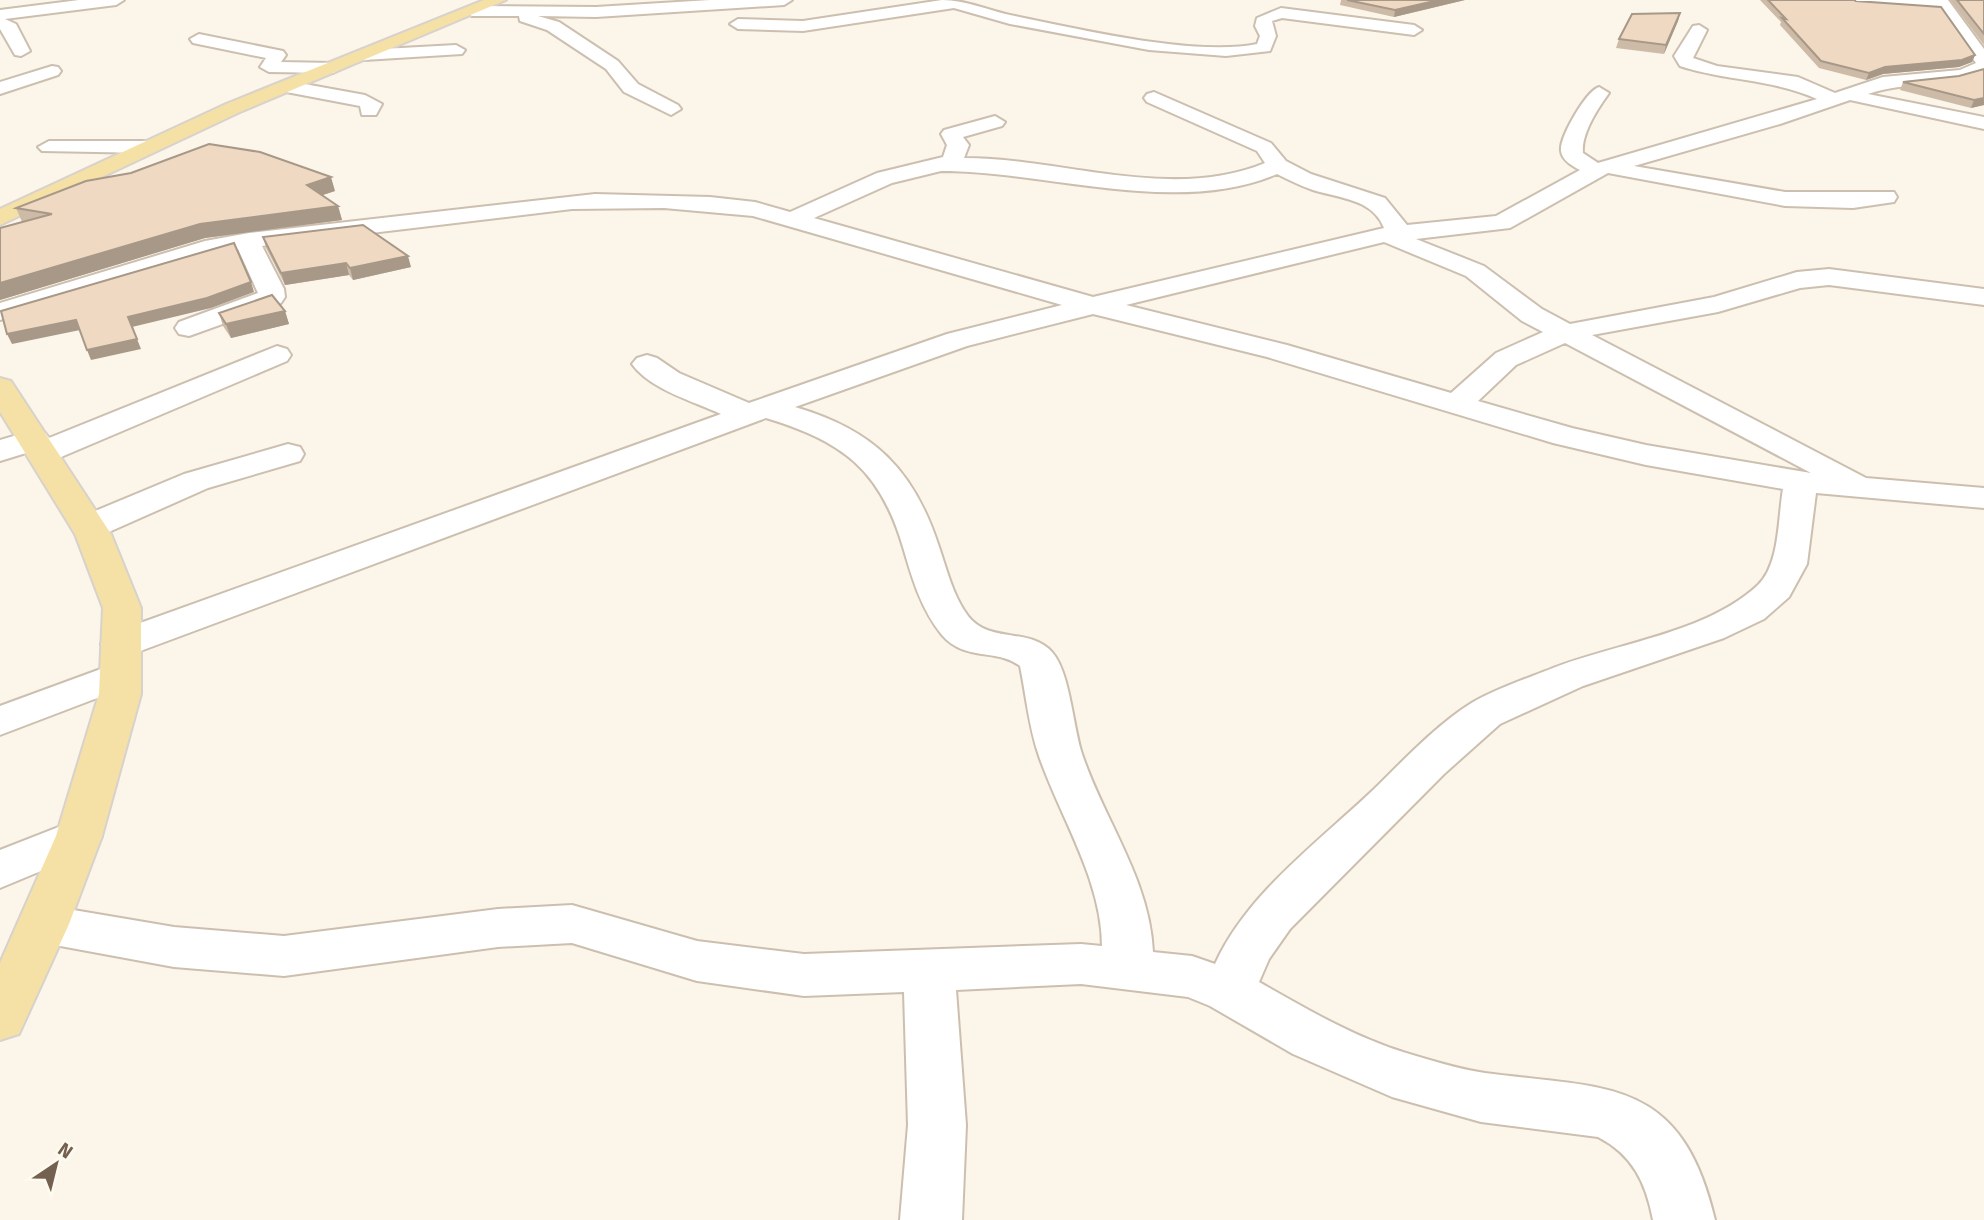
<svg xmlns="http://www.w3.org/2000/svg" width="1984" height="1220" viewBox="0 0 1984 1220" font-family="'Fira Sans',sans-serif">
<rect width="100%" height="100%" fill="#fbf6e9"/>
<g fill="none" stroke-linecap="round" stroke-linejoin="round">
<g stroke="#ccbfaf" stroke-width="4">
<path id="minor" d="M 79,0 L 124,0 L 116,5 L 5,19 L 16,24 L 30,51 L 21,56 L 15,55 L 0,29 L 0,10 Z
M 710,0 L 792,0 L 784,5 L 596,17 L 538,16 L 559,22 L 618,61 L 638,84 L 678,105 L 681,109 L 671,115 L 624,92 L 606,69 L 547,30 L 520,21 L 519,16 L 472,16 L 464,11 L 472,6 L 596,7 Z
M 942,0 C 966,0 987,10 1010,15 C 1074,28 1195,57 1257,44 L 1260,36 L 1255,26 L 1257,18 L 1281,8 L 1414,25 L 1422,30 L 1414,35 L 1282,18 L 1272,21 L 1276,36 L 1270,51 L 1226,56 L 1149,50 L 1010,24 L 954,8 L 803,31 L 738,29 L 730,24 L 738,19 L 803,21 Z
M 1846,0 L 1948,0 L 1984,49 L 1984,73 C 1947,88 1906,81 1868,94 L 1984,117 L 1984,129 L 1850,100 L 1780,124 L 1634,166 L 1785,192 L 1894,192 L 1897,197 L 1894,202 L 1853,208 L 1785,206 L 1608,173 L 1510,228 L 1416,239 L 1484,266 L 1542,309 L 1570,324 L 1714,297 L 1797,272 L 1829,269 L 1984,289 L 1984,305 L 1829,285 L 1800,288 L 1718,312 L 1592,335 L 1866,478 L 1984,488 L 1984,508 L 1816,493 L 1807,564 L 1789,597 L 1764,619 L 1724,638 L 1583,686 L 1500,724 L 1444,774 L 1290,929 L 1269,959 L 1259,982 C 1305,1008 1352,1036 1403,1052 C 1429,1060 1458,1069 1485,1073 C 1607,1089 1681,1076 1715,1220 L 1653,1220 C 1646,1183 1633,1155 1598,1137 L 1481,1122 L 1392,1097 L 1293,1054 L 1210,1006 L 1188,997 L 1081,984 L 956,990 L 966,1125 L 962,1220 L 900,1220 L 908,1125 L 904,992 L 804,996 L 697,981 L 572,943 L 498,947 L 284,976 L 174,967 L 44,943 L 26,938 L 19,924 L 26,910 L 44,905 L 174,927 L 284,936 L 498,909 L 572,905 L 697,941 L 804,954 L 1081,944 L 1102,946 C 1102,880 1060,817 1039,756 C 1029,728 1026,695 1020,666 C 997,648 965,662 942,635 C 921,609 912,578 903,547 C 880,469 842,441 766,418 L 135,653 L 121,656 L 107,653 L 101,644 L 107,635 L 721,414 C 693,401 651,390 632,364 L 637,358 L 647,355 L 657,358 L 679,373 L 749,403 L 947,334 L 1062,305 L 753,216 L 664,208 L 572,209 L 262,246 L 284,289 L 285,297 L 281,303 L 189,336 L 179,334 L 175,328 L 179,322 L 258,293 L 238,249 L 0,320 L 0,303 L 205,241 L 249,233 L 595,194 L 710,197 L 755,202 L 790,212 L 877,173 L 943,157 L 947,145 L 941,134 L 944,130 L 995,116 L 1005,122 L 1002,126 L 963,137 L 969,145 L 964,158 C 1062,158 1171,202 1265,163 L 1257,151 L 1147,102 L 1144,98 L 1147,94 L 1154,92 L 1271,143 L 1286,161 L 1311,174 L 1385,198 L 1407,225 L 1496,216 L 1580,170 C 1572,166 1562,160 1561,151 C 1559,138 1586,91 1599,87 L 1609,93 C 1598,108 1581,134 1583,153 L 1598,163 L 1817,99 C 1774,79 1725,81 1680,66 L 1674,56 L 1693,26 L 1699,25 L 1707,30 L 1693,58 L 1717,66 L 1798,77 L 1835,93 L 1883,77 L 1960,70 L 1976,63 L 1940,11 L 1854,5 ZM 941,171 C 1048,171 1177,217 1277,174 C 1289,180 1301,186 1313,190 C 1339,198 1373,199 1384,228 L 1093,297 L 814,218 L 892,183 ZM 1384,242 L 1466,276 L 1522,321 L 1543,332 L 1496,353 L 1451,393 L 1287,345 L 1126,305 ZM 1093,314 L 1267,357 L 1553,443 L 1646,465 L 1783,489 C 1778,517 1780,564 1758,585 C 1707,633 1617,643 1553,668 C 1526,679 1494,689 1470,704 C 1435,726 1400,764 1371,792 C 1316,844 1247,894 1215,964 L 1192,956 L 1153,952 C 1150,880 1104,820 1082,754 C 1073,727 1070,672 1052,652 C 1029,627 990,644 968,616 C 953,596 947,570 939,547 C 914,470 874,430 795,407 L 967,346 ZM 1565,343 L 1811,473 L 1646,445 L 1572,428 L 1478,401 L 1516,365 Z
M 199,34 L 283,51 L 286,55 L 281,62 L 333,63 L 342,68 L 333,73 L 269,72 L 260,67 L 266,58 L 193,43 L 190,39 Z
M 456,45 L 465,50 L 462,54 L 364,60 L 355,55 L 364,50 Z
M 52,66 L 58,67 L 61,71 L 58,75 L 0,94 L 0,82 Z
M 288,81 L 365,95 L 382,104 L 376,115 L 362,115 L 360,106 L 281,91 L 279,87 Z
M 49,141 L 149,141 L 160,147 L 149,153 L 42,151 L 38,147 Z
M 277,346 L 287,349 L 291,355 L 287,361 L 54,460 L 42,463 L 30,460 L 26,453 L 0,461 L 0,440 L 34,430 L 45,433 L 49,438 Z
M 288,444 L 300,447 L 304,454 L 300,461 L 208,488 L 102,535 L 89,538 L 76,535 L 71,527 L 76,519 L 184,474 Z
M 120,662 L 134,666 L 140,675 L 134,684 L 0,735 L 0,706 Z
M 79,819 L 96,824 L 102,836 L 96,848 L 0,888 L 0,850 Z"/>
</g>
<g stroke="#d8d2cd" stroke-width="4">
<path id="major" d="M 484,0 L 506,0 L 240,112 L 0,225 L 0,209 L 226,104 Z
M 0,378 L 11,381 L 111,534 L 141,608 L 141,694 L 102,836 L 69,924 L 19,1034 L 0,1040 L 0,963 L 56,836 L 99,694 L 103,608 L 75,534 L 0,412 Z"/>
</g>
<use href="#minor" fill="#fff" fill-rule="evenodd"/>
<use href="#major" fill="#f5e0a6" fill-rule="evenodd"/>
</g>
<path fill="#cebba7" d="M 1341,0 L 1465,0 L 1394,17 L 1340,5 Z
M 1760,0 L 1854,0 L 1975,55 L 1972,62 L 1959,67 L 1883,74 L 1866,80 L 1819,68 L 1780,25 L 1781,22 Z
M 1950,0 L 1984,0 L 1984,45 Z
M 1680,13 L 1678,21 L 1664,54 L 1616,48 L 1619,39 Z
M 1959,76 L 1984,105 L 1971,108 L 1900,90 L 1903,82 Z
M 131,173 L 335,191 L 322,195 L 338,206 L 342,220 L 205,238 L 0,300 L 0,228 L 22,222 L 16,208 Z
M 263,237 L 411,267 L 353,280 L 349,275 L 285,285 L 266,248 Z
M 285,311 L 289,324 L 231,338 L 223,326 L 219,313 Z"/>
<path fill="#a79888" d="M 1439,0 L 1465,0 L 1394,17 L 1395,10 Z
M 1680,13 L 1678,21 L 1664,54 L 1666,45 Z
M 1975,55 L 1972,62 L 1959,67 L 1883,74 L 1866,80 L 1869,73 L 1885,67 Z
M 1984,98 L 1984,105 L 1971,108 L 1974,100 Z
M 331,177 L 335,191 L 311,199 L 307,185 Z
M 338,206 L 342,220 L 205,238 L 0,300 L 0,283 L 200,224 Z
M 408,256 L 411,267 L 353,280 L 350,268 Z
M 346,263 L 349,275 L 285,285 L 281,273 Z
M 251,282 L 254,292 L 211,308 L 132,327 L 128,317 Z
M 285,311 L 289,324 L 231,338 L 226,324 Z
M 76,320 L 80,330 L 12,344 L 7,334 Z
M 137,339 L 141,349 L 91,360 L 87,350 Z"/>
<path fill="#efd9c2" stroke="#a79888" stroke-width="2" d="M 1347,0 L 1439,0 L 1395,10 Z
M 1768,0 L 1854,0 L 1856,1 L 1941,7 L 1975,55 L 1962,60 L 1885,67 L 1869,73 L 1821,61 L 1782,18 L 1786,19 Z
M 1957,0 L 1984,0 L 1984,34 Z
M 1680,13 L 1666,45 L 1619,39 L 1632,14 Z
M 1984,69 L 1984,98 L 1974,100 L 1903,82 L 1959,76 Z
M 209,144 L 260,152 L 331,177 L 307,185 L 338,206 L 200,224 L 0,283 L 0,228 L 52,214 L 16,208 L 86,181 L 131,173 Z
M 363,225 L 408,256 L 350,268 L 346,263 L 281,273 L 263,237 Z
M 234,243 L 251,282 L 207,298 L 128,317 L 137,339 L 87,350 L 76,320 L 7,334 L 1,311 Z
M 272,295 L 285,311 L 226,324 L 219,313 Z"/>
<g transform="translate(56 1164) rotate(35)" stroke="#fefaef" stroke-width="5" paint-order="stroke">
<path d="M0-5L12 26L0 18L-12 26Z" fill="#74604e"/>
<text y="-10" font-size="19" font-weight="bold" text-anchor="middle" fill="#74604e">N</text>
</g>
</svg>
